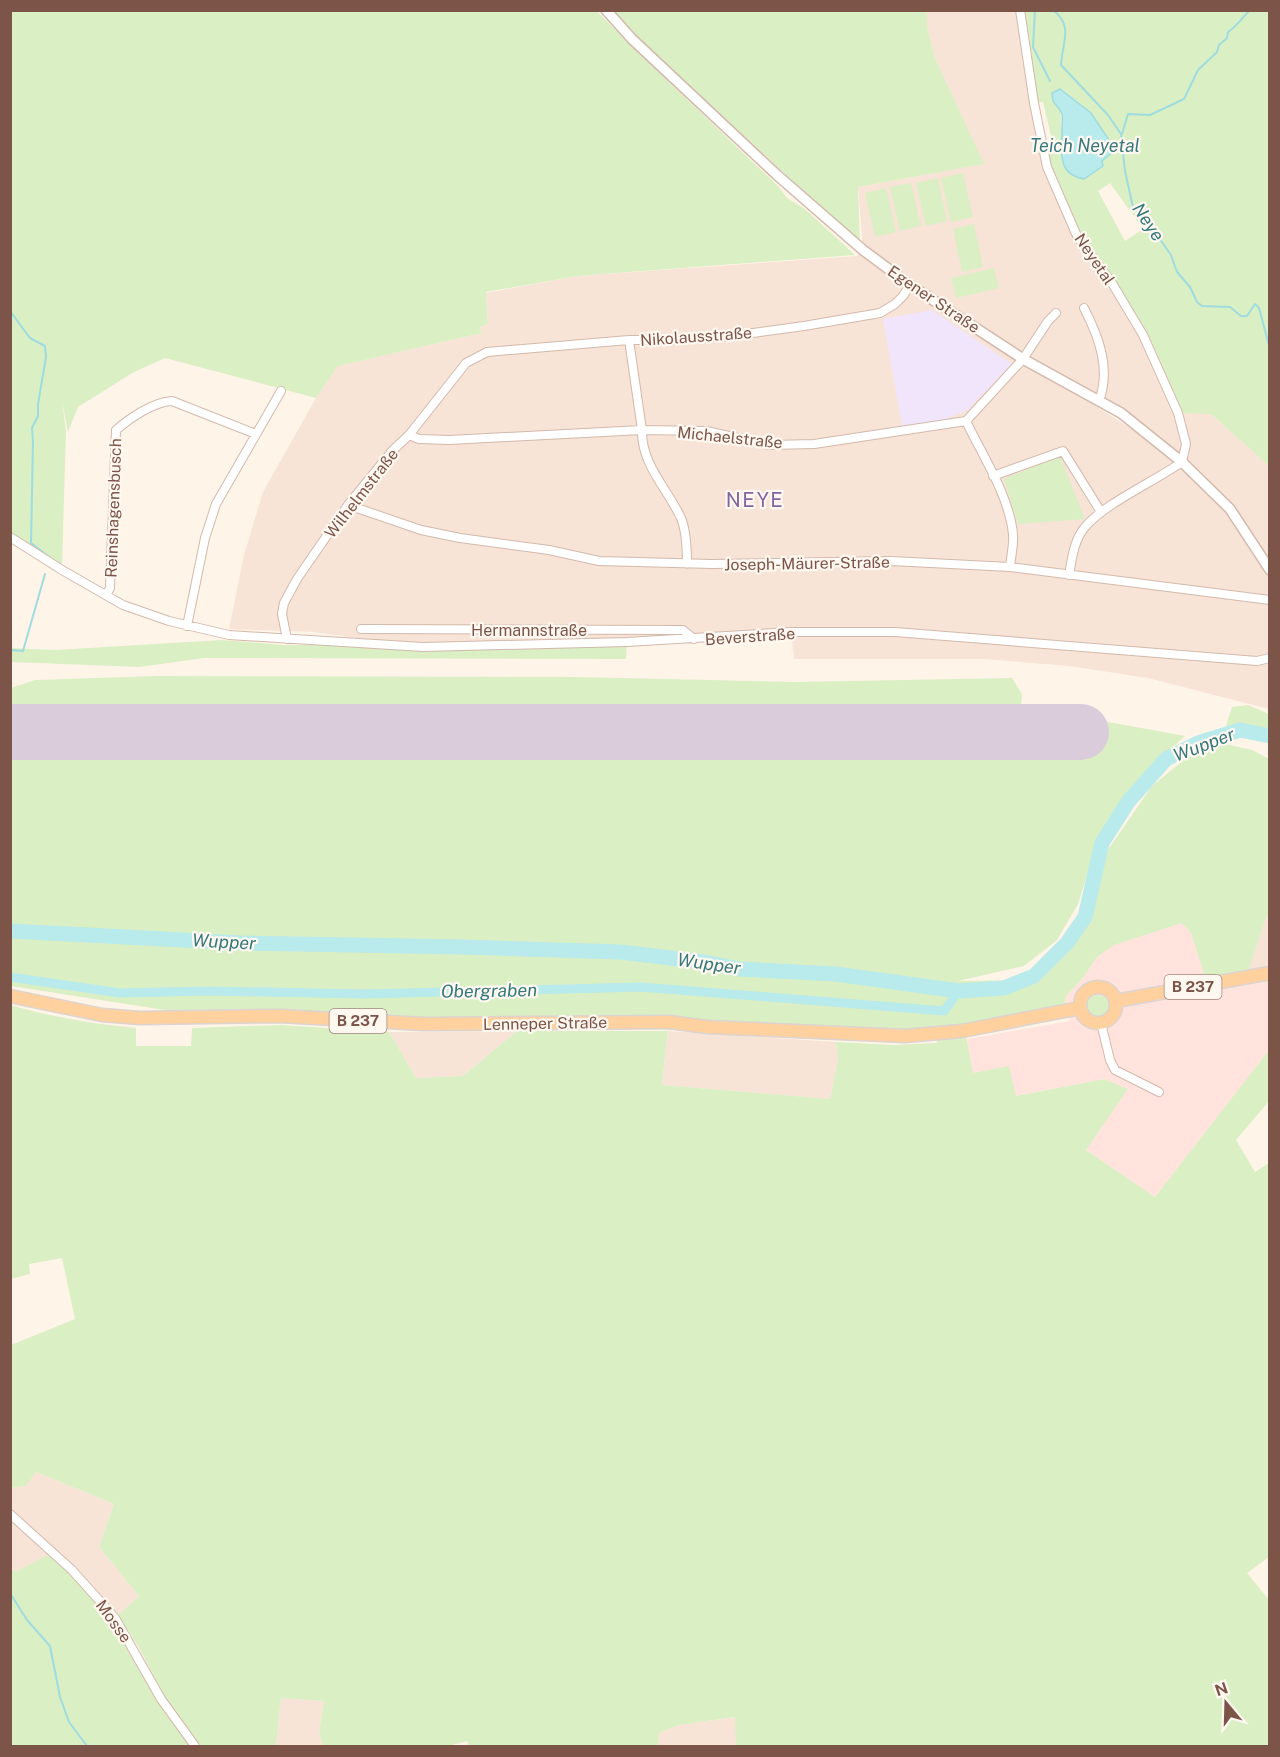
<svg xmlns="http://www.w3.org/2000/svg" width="1280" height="1757" viewBox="0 0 1280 1757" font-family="'Public Sans',sans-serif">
<rect width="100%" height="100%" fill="#fff4e8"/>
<path fill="#f7e4d6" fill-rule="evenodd" d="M 927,11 L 1020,11 L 1044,151 L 1211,414 L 1269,466 L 1269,709 L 1148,678 L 1069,666 L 983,659 L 794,659 L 791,632 L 424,647 L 313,632 L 229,629 L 244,555 L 263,492 L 316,398 L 338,366 L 482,333 L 480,327 L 488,324 L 486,293 L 577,276 L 857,256 L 863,250 L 858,187 L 983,164 L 935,58 L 927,26 ZM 1034,366 L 1099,401 L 1176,458 Z
M 1269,916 L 1269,985 L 1246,978 L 1256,944 L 1266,917 Z
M 517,1031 L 463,1076 L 416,1078 L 389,1032 Z
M 668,1031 L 836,1042 L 838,1058 L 830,1099 L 662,1085 Z
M 36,1472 L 114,1504 L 99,1547 L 139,1596 L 115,1618 L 53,1553 L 15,1572 L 11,1566 L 11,1488 L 26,1486 Z
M 281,1698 L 324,1701 L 319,1733 L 323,1746 L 276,1746 Z
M 736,1717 L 736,1746 L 658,1746 L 659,1733 L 678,1725 Z"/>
<path fill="#ffe3dc" d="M 1182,923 L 1191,933 L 1207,984 L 1246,978 L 1269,985 L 1269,1050 L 1155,1197 L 1086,1150 L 1127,1090 L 1104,1079 L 1015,1096 L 973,1073 L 967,1039 L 1070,1021 L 1065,1004 L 1066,996 L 1083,978 L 1097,957 L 1114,945 Z"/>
<path fill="#f1e5fc" d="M 932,310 L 1012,364 L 967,410 L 943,420 L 902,426 L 883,319 Z"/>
<path fill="#daefc4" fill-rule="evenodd" d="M 10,11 L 597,11 L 629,44 L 778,186 L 787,198 L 805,209 L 855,255 L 577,276 L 486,292 L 488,324 L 480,327 L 482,333 L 338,366 L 316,398 L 165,358 L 134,372 L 78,407 L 68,432 L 62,401 L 66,431 L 62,566 L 11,532 Z
M 613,11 L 927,11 L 927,26 L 935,58 L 984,164 L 858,187 L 860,243 L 635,35 Z
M 1020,11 L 1269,11 L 1269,466 L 1211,414 L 1178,413 L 1143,335 L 1077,236 L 1044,151 L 1052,153 L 1051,136 L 1043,102 L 1034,103 ZM 1060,89 L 1091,113 L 1113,146 L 1113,152 L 1102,161 L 1062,160 ZM 1110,183 L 1143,229 L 1125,241 L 1098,191 Z
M 963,173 L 973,217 L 951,222 L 941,178 Z
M 938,178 L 947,221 L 926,226 L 916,183 Z
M 911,183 L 921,226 L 900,231 L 890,187 Z
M 886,188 L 896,232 L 875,237 L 865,193 Z
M 974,224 L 983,267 L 962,272 L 953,229 Z
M 994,268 L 999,288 L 956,298 L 951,278 Z
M 1060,456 L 1085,519 L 1018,524 L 1004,479 Z
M 222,640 L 284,645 L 627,642 L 626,659 L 204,658 L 139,667 L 11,662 L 11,648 L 56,650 Z
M 155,676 L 576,677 L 795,682 L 1012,678 L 1022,694 L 1021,706 L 1185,736 L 1145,773 L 1113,812 L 1098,840 L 1078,904 L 1057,940 L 1024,966 L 958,981 L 1036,980 L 1071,939 L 1088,911 L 1094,870 L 1152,786 L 1190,755 L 1221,743 L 1252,750 L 1269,759 L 1269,916 L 1266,917 L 1246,978 L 1207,984 L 1191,933 L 1182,923 L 1114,945 L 1097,957 L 1083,978 L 1066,996 L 1065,1004 L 964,1024 L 973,1073 L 1009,1066 L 1016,1096 L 1104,1079 L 1128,1089 L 1086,1150 L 1155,1197 L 1269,1050 L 1269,1101 L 1236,1140 L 1255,1172 L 1269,1163 L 1269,1557 L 1247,1573 L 1269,1600 L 1269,1746 L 736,1746 L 735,1717 L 678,1725 L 659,1733 L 658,1746 L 469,1746 L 467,1741 L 448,1746 L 323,1746 L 319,1733 L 324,1701 L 281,1698 L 276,1746 L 201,1746 L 173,1712 L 138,1646 L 118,1615 L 139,1596 L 99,1547 L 114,1504 L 36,1472 L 26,1486 L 11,1488 L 11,1345 L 75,1319 L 62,1258 L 29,1264 L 30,1274 L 11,1279 L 10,1005 C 52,1017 93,1024 136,1028 L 136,1046 L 191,1046 L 192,1028 L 280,1025 L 389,1032 L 416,1078 L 463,1076 L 517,1031 L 668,1031 L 662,1085 L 830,1099 L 838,1058 L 836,1042 L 893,1045 L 937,1043 L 935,1029 L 836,1029 L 709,1021 L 669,1016 L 446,1018 L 281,1011 L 171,1011 L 11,986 L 11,688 L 35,680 Z
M 1248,705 L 1269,714 L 1269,730 L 1254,727 L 1226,726 L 1232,707 Z
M1087 1006a11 11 0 1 1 22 0a11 11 0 1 1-22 0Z
M 50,1554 L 71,1574 L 115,1625 L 167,1716 L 192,1746 L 11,1746 L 10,1566 L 15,1572 Z"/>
<path fill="#b9eaec" stroke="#9edcdf" stroke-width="1.5" d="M 1060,89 L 1091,113 L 1113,146 L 1113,152 L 1102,161 L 1103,166 L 1084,179 C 1056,174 1062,151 1062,129 C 1062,124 1063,118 1062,114 C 1058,104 1052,106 1052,93 Z"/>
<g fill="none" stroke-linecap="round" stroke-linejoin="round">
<path stroke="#9edcdf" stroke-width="2" d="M 1035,10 L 1033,47 L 1050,81
M 1053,10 C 1074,26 1062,43 1061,65 L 1108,115 L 1121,134 L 1125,171 L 1133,207 L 1145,218 L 1171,255 L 1177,272 L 1190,287 L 1197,302 L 1202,306 L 1230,307 L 1241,316 L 1247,316 L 1255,304 L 1259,308 L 1270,349
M 1122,134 L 1128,114 L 1150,115 L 1184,99 L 1198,70 L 1217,52 L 1219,45 L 1227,38 L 1228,32 C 1237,26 1242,18 1250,10
M 10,311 L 30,338 L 45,346 L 46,357 L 38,404 L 38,416 L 32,428 L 33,442 L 31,543 L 49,557
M 10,650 L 23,651 L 45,574
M 10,1593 L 27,1620 L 50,1646 L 60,1697 L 69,1722 L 87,1746"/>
<path stroke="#b9eaec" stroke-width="9" d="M 10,977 L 120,993 L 209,991 L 366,994 L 641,987 L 944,1011 L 959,991"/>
<path stroke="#b9eaec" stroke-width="15" d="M 10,931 L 240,943 L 464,947 L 620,952 L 704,962 L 739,969 L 836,974 L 959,991 L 1004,988 L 1034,976 L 1067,943 L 1085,917 L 1102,843 L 1128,802 L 1166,759 L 1198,743 L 1240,730 L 1270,736"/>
<path stroke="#daccda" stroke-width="56" d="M 10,732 L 1081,732"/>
<g stroke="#d3b9ac" stroke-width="10">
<path id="minor" d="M 1020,10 L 1034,103 L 1047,167 L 1077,236 L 1112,283 L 1143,335 L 1178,413 L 1186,444 L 1182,462 C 1155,481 1104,504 1085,527 C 1074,540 1072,558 1069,575
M 1084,308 C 1099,337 1111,369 1099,401
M 629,340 L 642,430 C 641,464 667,488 681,518 C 686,530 687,551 687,564
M 966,421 C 982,455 1009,495 1013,534 C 1014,544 1011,556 1010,567
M 409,435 L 419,439 L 449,440 L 642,430 L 706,431 L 771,445 L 814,444 L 966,421 L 1023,359 L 1048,321 L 1056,313
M 993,476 L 1063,451 L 1101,512
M 348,505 L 421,530 L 460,538 L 549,550 L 599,561 L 712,564 L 891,561 L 1010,567 L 1270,600
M 10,537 L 62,570 L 123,605 L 169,621 L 229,635 L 423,647 L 627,642 L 791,632 L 895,632 L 1257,661 L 1270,658
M 106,595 L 110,588 L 116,430 C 130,418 153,402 172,401 L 256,434
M 187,626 L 205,538 L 216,504 L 281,391
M 361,629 L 683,630 L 694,639
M 287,639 L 282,614 L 284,603 L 297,579 L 348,505 L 392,451 L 409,435 L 466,363 L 487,352 L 629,340 L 673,340 L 731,336 L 804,326 L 880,313 L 895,304 L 903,296 L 910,285
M 1101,1023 L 1110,1060 L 1115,1070 L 1159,1092
M 10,1514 L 72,1570 L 115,1618 L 161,1699 L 195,1746"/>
</g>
<g stroke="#d3b9ac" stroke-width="12">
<path id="tertiary" d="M 606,10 L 632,39 L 777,175 L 863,250 L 910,285 L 1023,359 L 1121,413 L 1182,462 L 1230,509 L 1270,570"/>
</g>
<g stroke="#ddd3cf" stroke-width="15">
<path id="primary" d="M1080 1005a18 18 0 1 1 36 0a18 18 0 1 1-36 0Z
M 10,996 L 102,1015 L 140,1018 L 280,1016 L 424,1024 L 669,1022 L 707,1027 L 905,1036 L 962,1031 L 1080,1008
M 1116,1001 L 1270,973"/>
</g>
<use href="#minor" stroke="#fff" stroke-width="8"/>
<use href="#tertiary" stroke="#fff" stroke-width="9"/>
<use href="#primary" stroke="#ffd19f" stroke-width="12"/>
</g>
<g text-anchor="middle" stroke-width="4.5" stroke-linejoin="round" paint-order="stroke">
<g fill="#fff8f1" stroke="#a4867b" stroke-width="1.5">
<rect x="1164.5" y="975" width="57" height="24" rx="4.5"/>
<rect x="329.5" y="1009" width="57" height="24" rx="4.5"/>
</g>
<g font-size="15" font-weight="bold" fill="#7d5548">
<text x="1193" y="992">B 237</text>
<text x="358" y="1026">B 237</text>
</g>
<g font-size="16" fill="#7d5548" stroke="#fff8f1">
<text transform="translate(1095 259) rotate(56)" y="6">Neyetal</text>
<text transform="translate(934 299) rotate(34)" y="6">Egener Straße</text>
<text transform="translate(696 336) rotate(-4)" y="6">Nikolausstraße</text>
<text transform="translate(730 437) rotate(6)" y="6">Michaelstraße</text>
<text transform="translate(361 493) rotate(-52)" y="6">Wilhelmstraße</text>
<text transform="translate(113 508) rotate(-88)" y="6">Reinshagensbusch</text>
<text transform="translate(807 563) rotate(-1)" y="6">Joseph-Mäurer-Straße</text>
<text x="529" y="636">Hermannstraße</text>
<text transform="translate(750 636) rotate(-4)" y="6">Beverstraße</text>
<text transform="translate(545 1023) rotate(-1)" y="6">Lenneper Straße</text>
<text transform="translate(114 1621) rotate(54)" y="6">Mosse</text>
</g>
<g font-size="18" font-style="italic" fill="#36797c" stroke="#fff8f1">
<text x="1085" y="152">Teich Neyetal</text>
<text transform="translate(1148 222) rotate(56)" y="6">Neye</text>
<text transform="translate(1204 745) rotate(-21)" y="6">Wupper</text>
<text transform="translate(224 942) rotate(3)" y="6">Wupper</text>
<text transform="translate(709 964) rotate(8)" y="6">Wupper</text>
<text transform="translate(489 991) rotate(-1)" y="6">Obergraben</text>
</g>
<g font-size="20" letter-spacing="1.5" fill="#8564a0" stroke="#fff8f1">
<text x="755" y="507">NEYE</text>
</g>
</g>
<rect width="1280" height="1757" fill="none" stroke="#7d5548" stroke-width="24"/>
<g transform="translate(1226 1703) rotate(341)" stroke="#fff8f1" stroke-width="4.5" paint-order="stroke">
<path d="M0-4.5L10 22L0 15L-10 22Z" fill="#7d5548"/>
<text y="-9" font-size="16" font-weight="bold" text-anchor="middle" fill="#7d5548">N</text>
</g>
</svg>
